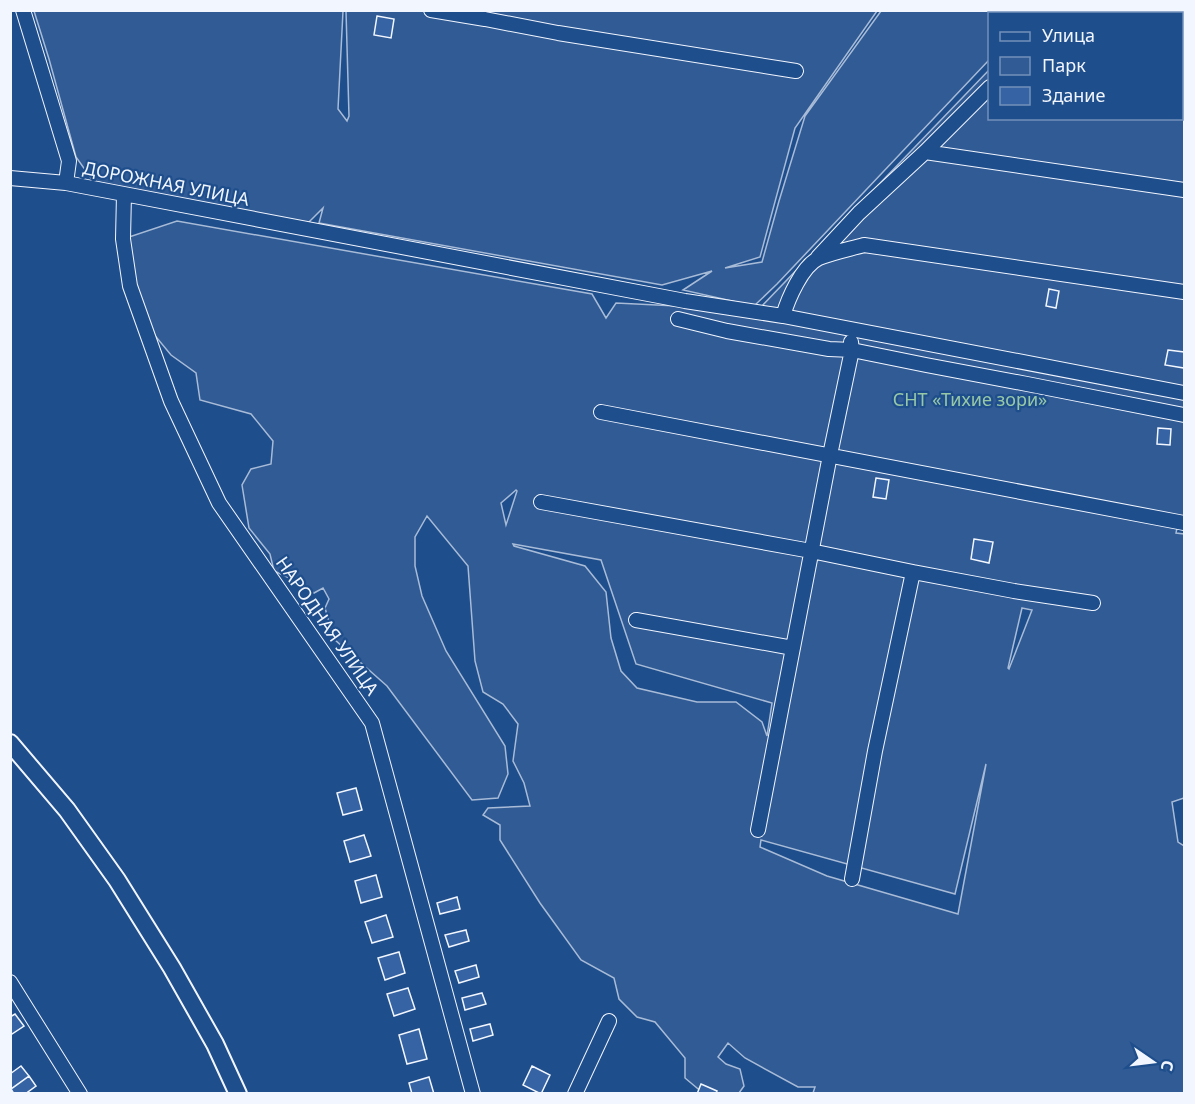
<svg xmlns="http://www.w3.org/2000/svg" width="1195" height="1104" viewBox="0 0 1195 1104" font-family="'Noto Sans',sans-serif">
<rect width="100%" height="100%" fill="#1f4e8c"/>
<path fill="#305b95" stroke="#a8bbd7" stroke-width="1.5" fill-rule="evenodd" d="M 1085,10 L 1184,11 L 1184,530 L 1177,528 L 1176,533 L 1184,534 L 1184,798 L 1172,802 L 1178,842 L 1184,846 L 1184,1093 L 813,1093 L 815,1087 L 798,1087 L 745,1058 L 728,1043 L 718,1057 L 726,1064 L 740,1069 L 744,1086 L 739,1093 L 703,1093 L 685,1078 L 685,1058 L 655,1022 L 637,1017 L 619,999 L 614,978 L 581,960 L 540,903 L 500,840 L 500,825 L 483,815 L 488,808 L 530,806 L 524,783 L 513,761 L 518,724 L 503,704 L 483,692 L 475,661 L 468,566 L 427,516 L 415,537 L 415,566 L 422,596 L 446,651 L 505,746 L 508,774 L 498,798 L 472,800 L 387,686 L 334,639 L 325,608 L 329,599 L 323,588 L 314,593 L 300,583 L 274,571 L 270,554 L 249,528 L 242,485 L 251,469 L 271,464 L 273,441 L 251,414 L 200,400 L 196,373 L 171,355 L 152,332 L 144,305 L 131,273 L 129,237 L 177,221 L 592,294 L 606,318 L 616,303 L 758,310 L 989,70 L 990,118 L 1182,118 L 1182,14 L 1084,13 ZM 516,490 L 517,491 L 506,525 L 501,503 ZM 513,544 L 601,560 L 636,664 L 772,703 L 767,736 L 762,722 L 736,702 L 697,702 L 637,688 L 621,671 L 611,638 L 606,592 L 585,566 L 514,546 ZM 1022,608 L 1032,610 L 1009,669 L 1008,668 ZM 986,764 L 958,914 L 827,876 L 760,847 L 761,840 L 955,894 Z
M 34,11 L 343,11 L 338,109 L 347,121 L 349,116 L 346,11 L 877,11 L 795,128 L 760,257 L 725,268 L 762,262 L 779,201 L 805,116 L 881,11 L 1039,11 L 1036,13 L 990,14 L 989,60 L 777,284 L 754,306 L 683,290 L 712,271 L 662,285 L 319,223 L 323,208 L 304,227 L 93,181 L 76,157 L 49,59 Z"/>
<path fill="#3563a3" stroke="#f2f6ff" stroke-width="1.5" d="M 377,16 L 394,19 L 391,38 L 374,35 Z
M 1049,289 L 1059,291 L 1056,308 L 1046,306 Z
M 1168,350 L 1184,352 L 1184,368 L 1165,365 Z
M 1158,428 L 1171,429 L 1170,445 L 1157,444 Z
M 876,478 L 889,480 L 886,499 L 873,497 Z
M 974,539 L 993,542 L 989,563 L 971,559 Z
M 356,788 L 362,810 L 343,815 L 337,793 Z
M 364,835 L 371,856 L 350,862 L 344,841 Z
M 376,875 L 382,897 L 361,903 L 355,881 Z
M 457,897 L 460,909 L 440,914 L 437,903 Z
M 386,915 L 393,937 L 372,943 L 365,922 Z
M 466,930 L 469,941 L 449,947 L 445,935 Z
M 399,952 L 405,973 L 385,980 L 378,958 Z
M 476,965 L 479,977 L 459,983 L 455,971 Z
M 408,988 L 415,1009 L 394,1016 L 387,994 Z
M 482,993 L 486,1004 L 465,1010 L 462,998 Z
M 15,1014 L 24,1026 L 12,1034 L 10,1031 L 10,1017 Z
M 490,1024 L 493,1035 L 473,1041 L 470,1029 Z
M 419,1029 L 427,1059 L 407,1064 L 399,1035 Z
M 21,1066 L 29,1076 L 11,1089 L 10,1074 Z
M 532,1066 L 550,1075 L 541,1094 L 523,1085 Z
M 29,1076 L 36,1086 L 25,1094 L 14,1094 L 11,1089 Z
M 429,1077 L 434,1094 L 412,1094 L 409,1083 Z
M 701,1084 L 717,1091 L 716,1094 L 697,1094 Z"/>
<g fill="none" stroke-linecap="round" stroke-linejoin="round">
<g stroke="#f2f6ff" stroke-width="16">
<path id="minor" d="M 23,10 L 69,161 L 66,183
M 431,10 L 485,19 L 558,33 L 796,71
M 1055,14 L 1056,10
M 1151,14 L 1152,10
M 1182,49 L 1184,49
M 1182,77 L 1184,77
M 925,152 L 1184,190
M 10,178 L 66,183 L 685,301 L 783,316 L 1184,393
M 124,194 L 123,239 L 130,286 L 171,401 L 219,503 L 372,723 L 473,1094
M 818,257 L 859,213 L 925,152 L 990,87
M 783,316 C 788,299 802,266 819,258 C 834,252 850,249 864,245 L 1184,292
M 678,319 L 727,331 L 829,349 L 852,350 L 926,365 L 1027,384 L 1184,415
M 601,412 L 1184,523
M 541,502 L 811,551 L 913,572 L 1014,591 L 1093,603
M 636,620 L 793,648
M 758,830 L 830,455 L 852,350 L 851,342
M 852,879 L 875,751 L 913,572
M 10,982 L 80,1094
M 575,1094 L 609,1021"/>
</g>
<g stroke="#f2f6ff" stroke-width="20">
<path id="major" d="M 10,743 L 67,810 L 117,880 L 172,968 L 215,1044 L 238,1094"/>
</g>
<use href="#minor" stroke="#1f4e8c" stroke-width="14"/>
<use href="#major" stroke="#1f4e8c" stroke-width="16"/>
</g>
<g text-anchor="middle" stroke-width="4.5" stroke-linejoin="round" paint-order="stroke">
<g font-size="18" fill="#f2f6ff" stroke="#1f4e8c">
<text transform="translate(166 184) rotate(11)" y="6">ДОРОЖНАЯ УЛИЦА</text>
<text transform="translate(327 626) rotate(55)" y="6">НАРОДНАЯ УЛИЦА</text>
</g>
<g font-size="18" fill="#97c8a6" stroke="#1f4e8c">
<text x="970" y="406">СНТ «Тихие зори»</text>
</g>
</g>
<rect width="1195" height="1104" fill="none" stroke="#f2f6ff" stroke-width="24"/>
<rect x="988" y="12" width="195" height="108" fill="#1f4e8c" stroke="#7391ba" stroke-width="1.5"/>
<rect x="1000" y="32" width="30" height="9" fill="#1f4e8c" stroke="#7391ba" stroke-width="1.5"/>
<text x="1042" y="42" font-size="18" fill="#f2f6ff">Улица</text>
<rect x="1000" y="57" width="30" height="18" fill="#305b95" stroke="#7391ba" stroke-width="1.5"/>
<text x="1042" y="72" font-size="18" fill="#f2f6ff">Парк</text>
<rect x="1000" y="87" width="30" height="18" fill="#3563a3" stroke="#7391ba" stroke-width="1.5"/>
<text x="1042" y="102" font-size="18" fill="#f2f6ff">Здание</text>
<g transform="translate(1153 1062) rotate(104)" stroke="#1f4e8c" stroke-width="4.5" paint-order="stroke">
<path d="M0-4.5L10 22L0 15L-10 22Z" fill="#f2f6ff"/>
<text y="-9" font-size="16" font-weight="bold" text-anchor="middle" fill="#f2f6ff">С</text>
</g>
</svg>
